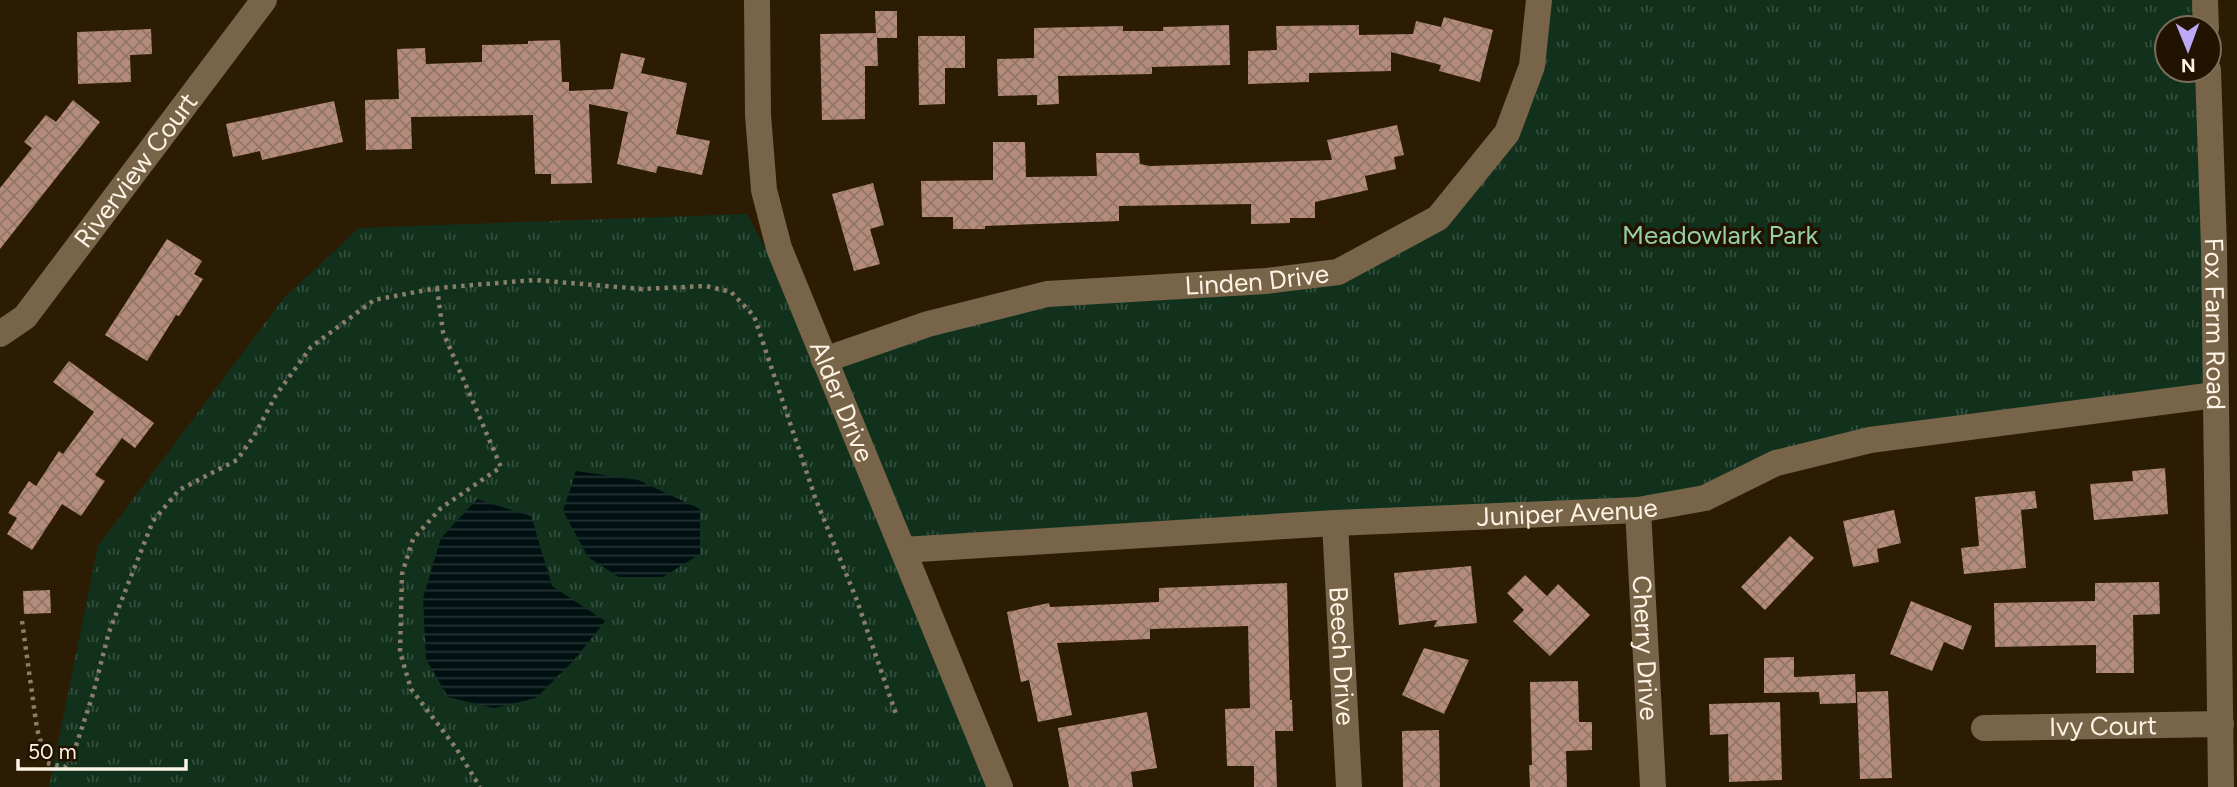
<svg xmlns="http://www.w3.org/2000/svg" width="2237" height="787" viewBox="0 0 2237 787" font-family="Figtree,sans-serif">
<defs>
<pattern id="grass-tufts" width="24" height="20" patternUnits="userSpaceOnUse" patternTransform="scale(1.75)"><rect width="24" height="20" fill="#11311d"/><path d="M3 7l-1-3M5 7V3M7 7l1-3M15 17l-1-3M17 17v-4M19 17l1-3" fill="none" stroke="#354f3e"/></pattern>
<pattern id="water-rules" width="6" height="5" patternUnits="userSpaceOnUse" patternTransform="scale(1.75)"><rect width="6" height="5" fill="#001011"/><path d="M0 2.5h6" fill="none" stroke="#263334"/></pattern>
<pattern id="building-cross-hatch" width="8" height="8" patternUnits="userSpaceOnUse" patternTransform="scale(1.75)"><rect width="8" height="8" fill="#b58c7c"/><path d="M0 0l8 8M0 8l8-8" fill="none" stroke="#907568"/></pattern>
</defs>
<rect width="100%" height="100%" fill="#2c1c03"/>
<path fill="url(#grass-tufts)" d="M 1539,0 L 2205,0 L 2206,28 L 2167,28 L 2167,70 L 2208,70 L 2215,395 L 1870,440 L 1705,498 L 904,550 L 1000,787 L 49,787 L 98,546 L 283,299 L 359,228 L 747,214 L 824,360 L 1047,294 L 1338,272 L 1438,218 L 1507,134 Z"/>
<path fill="url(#water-rules)" d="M 576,471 L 638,480 L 700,509 L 700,554 L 663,577 L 619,577 L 588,557 L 563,511 Z
M 477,499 L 531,516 L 552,586 L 605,621 L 575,659 L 536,698 L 494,708 L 448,697 L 426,659 L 423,598 L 441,538 Z"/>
<path fill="url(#building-cross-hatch)" d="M 875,11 L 897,11 L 897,38 L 877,38 L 878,66 L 865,66 L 865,119 L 822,120 L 820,34 L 876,33 Z
M 1444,17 L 1493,30 L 1480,82 L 1439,71 L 1441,65 L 1391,52 L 1391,71 L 1309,73 L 1309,82 L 1248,84 L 1248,51 L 1277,50 L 1276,26 L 1359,25 L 1359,35 L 1413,34 L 1416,21 L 1441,27 Z
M 1229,25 L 1230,65 L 1152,67 L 1152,74 L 1058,76 L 1059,104 L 1037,105 L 1037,95 L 998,96 L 997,59 L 1034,58 L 1034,28 L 1123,26 L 1123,31 L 1163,31 L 1163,27 Z
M 151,29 L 152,54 L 130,55 L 131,82 L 78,84 L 77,32 Z
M 918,36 L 965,36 L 965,68 L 945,68 L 945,104 L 919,105 Z
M 560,40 L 562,82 L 569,82 L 569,91 L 613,89 L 621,53 L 645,58 L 641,73 L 687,83 L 676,134 L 710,141 L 702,175 L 658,166 L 656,173 L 617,164 L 628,112 L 589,104 L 592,183 L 551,184 L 551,174 L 535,174 L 533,115 L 411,117 L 412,149 L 366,150 L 365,100 L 399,99 L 397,49 L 425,48 L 426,64 L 482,62 L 482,45 L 528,44 L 528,41 Z
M 73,100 L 100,122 L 0,249 L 0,188 L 32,148 L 24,142 L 46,115 L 56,122 Z
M 334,101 L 343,142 L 262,160 L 260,151 L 233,157 L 226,124 Z
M 1397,125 L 1404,155 L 1394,157 L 1396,169 L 1365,176 L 1368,190 L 1315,202 L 1315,218 L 1290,218 L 1290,223 L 1251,224 L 1251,204 L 1119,206 L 1119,221 L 985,226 L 985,229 L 953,229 L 953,217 L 922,217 L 921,181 L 993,180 L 993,142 L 1025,142 L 1026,177 L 1097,176 L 1096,153 L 1139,153 L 1140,164 L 1150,166 L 1332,160 L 1327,140 Z
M 873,183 L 884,225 L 870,229 L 880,264 L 854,271 L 832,194 Z
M 167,239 L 202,261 L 194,274 L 203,279 L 179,316 L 176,315 L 147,361 L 105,335 Z
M 69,361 L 154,423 L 135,448 L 122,438 L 95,475 L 105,481 L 81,516 L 62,504 L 32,550 L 7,534 L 17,518 L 8,513 L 29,481 L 36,486 L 59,451 L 63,454 L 94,412 L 53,382 Z
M 2165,468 L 2168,514 L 2094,520 L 2090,484 L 2133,481 L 2132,471 Z
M 2035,491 L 2037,508 L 2021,510 L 2026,568 L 1964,574 L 1961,548 L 1979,546 L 1975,497 Z
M 1894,510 L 1901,543 L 1877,549 L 1879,562 L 1853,567 L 1843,521 Z
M 1790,536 L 1814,558 L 1765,610 L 1741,587 Z
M 1471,566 L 1477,623 L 1434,627 L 1437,620 L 1399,625 L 1394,573 Z
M 1525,575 L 1547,596 L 1558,584 L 1590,615 L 1550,656 L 1513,621 L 1524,610 L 1507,593 Z
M 2159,582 L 2160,614 L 2133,615 L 2134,673 L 2096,673 L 2096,645 L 1995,647 L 1994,603 L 2095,601 L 2095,583 Z
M 1287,583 L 1290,700 L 1292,700 L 1293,731 L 1275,731 L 1277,787 L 1254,787 L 1254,766 L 1227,766 L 1225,709 L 1250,708 L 1248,626 L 1150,629 L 1150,639 L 1057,643 L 1072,715 L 1038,722 L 1029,680 L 1021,682 L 1007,612 L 1049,603 L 1050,607 L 1159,602 L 1159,588 Z
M 50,590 L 51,613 L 24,614 L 23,591 Z
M 1911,601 L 1972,626 L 1963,650 L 1944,642 L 1932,671 L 1890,654 Z
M 1424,648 L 1469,660 L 1444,714 L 1402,695 Z
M 1794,657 L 1794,677 L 1855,674 L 1856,703 L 1820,704 L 1819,692 L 1764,693 L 1764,658 Z
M 1578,681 L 1579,722 L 1592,722 L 1592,750 L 1566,751 L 1567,787 L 1530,787 L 1529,765 L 1532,765 L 1530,682 Z
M 1888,691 L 1892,778 L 1860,779 L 1857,692 Z
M 1780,702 L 1782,780 L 1729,782 L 1728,734 L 1710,735 L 1709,704 Z
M 1147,712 L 1157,768 L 1131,772 L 1133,787 L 1069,787 L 1058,728 Z
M 1439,730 L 1440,787 L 1403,787 L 1402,731 Z"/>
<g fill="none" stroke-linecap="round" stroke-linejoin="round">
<path stroke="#8b7e69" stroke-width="4.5" stroke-dasharray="3.5 5" stroke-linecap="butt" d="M 437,288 L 443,332 L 501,467 L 441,508 L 413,539 L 402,574 L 400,652 L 411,689 L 456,748 L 480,787
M 22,621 L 37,729 L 47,763 L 65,767 L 73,755 L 93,694 L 109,632 L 153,521 L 179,490 L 237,460 L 254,436 L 276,395 L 311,347 L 374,300 L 437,288 L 534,280 L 642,289 L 706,286 L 731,292 L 754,316 L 816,500 L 856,598 L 896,714"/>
<g stroke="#776449" stroke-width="26">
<path id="s1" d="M 757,0 L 758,115 L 764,190 L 779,248 L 1000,787"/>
<path d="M 2205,0 L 2206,28"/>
<path id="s2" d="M 2208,70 L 2214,247 L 2221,787"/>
<path id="s3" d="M 0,334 L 25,317 L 264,0"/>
<path id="s4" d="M 824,360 L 928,324 L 1047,294 L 1266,281 L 1338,272 L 1438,218 L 1507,133 L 1532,66 L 1539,0"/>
<path id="s5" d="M 1638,510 L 1653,787"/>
<path id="s6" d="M 1335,523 L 1349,787"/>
<path id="s7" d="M 903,550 L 1335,523 L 1638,510 L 1705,498 L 1776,463 L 1870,440 L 2215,395"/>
<path id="s8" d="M 1984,728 L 2221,724"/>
</g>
</g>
<g text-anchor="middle" stroke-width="7" stroke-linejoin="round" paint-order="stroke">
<g font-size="26" fill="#fef3e4" stroke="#221300">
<text dy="9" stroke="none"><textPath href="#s3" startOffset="214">Riverview Court</textPath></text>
<text dy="9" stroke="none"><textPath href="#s4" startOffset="443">Linden Drive</textPath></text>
<text dy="9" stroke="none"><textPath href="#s2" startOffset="254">Fox Farm Road</textPath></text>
<text dy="9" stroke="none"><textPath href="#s1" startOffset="416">Alder Drive</textPath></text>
<text dy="9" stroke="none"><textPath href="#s7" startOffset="665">Juniper Avenue</textPath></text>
<text dy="9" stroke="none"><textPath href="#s5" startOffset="138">Cherry Drive</textPath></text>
<text dy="9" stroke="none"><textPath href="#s6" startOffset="133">Beech Drive</textPath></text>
<text dy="9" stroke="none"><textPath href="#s8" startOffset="119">Ivy Court</textPath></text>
</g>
<g font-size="26" fill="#95d0a6" stroke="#221300">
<text x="1720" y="244">Meadowlark Park</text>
</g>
</g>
<g transform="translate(2188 49) rotate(179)"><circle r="33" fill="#221300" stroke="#7a6d5b" stroke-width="2"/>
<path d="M0-5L12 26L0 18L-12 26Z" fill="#bcaaf6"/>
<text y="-10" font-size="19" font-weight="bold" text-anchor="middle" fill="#fef3e4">N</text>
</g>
<path d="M18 759v10h168v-10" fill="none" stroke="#fef3e4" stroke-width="3.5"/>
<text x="28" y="759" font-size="21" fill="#fef3e4" stroke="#221300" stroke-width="5" paint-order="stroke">50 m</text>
</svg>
